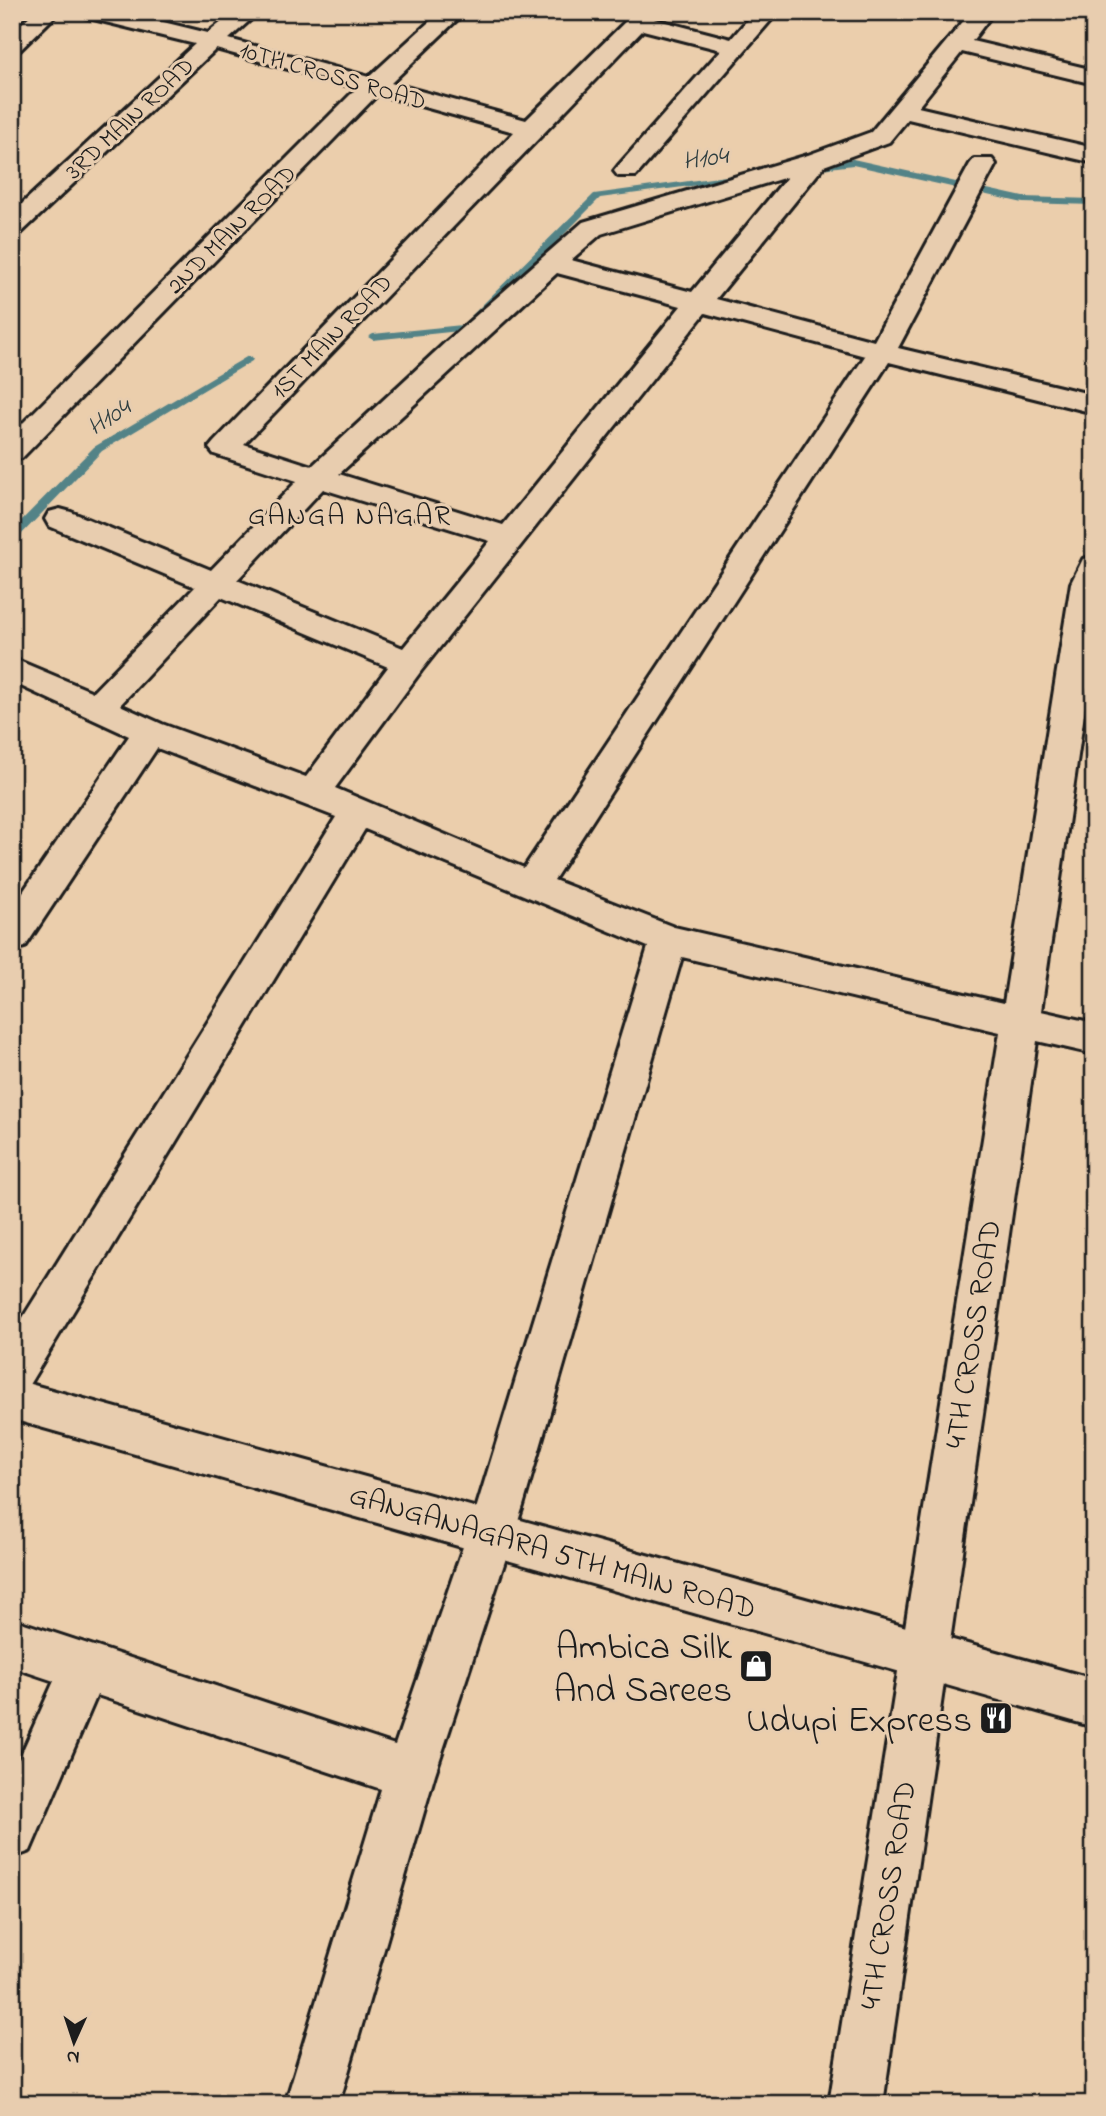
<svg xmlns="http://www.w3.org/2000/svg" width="1106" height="2116" viewBox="0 0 1106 2116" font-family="'Indie Flower',sans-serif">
<rect width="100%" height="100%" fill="#ebceac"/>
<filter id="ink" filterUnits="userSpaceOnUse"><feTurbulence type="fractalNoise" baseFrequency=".0143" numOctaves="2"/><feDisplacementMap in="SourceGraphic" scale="14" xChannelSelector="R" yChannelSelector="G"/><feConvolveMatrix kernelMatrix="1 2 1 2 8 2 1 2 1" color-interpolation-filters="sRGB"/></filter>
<g filter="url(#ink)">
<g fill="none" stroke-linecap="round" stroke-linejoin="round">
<path fill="#538387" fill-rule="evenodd" d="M 853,159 L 1023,197 L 1094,199 L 1094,205 L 1023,203 L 853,165 L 806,171 L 801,168 L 806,165 Z
M 748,173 L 753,176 L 751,178 L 600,198 L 469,330 L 373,340 L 368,337 L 373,334 L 462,325 L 594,194 Z
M 248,356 L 253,359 L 252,361 L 102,451 L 16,540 L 12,541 L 12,530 L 94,447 Z"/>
<g stroke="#1c1c1c" stroke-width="6">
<path id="minor" d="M 34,12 L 59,12 L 20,50 L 12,52 L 12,32 Z
M 82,12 L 122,12 L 208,33 L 234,12 L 259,12 L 229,39 L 369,77 L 440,12 L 465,12 L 391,83 L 526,120 L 635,12 L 659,12 L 654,19 L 731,39 L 754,12 L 778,12 L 636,176 L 618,176 L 614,171 L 618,166 L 721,50 L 643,30 L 244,444 L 312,466 L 447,341 L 583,222 L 808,155 L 871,132 L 971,12 L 994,12 L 972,41 L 1094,70 L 1094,84 L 962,52 L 918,107 L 1094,148 L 1094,163 L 908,119 L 889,142 L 824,166 L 716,299 L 874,341 L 970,164 L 974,159 L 992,159 L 996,164 L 898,348 L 1094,395 L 1094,413 L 889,362 L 554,880 L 674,927 L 1004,1003 L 1071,583 L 1083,559 L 1094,556 L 1094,645 L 1041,1011 L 1094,1023 L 1094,1054 L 1037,1041 L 883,2104 L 829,2104 L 1000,1032 L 682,957 L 523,1506 L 435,1774 L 339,2104 L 285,2104 L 381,1789 L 97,1695 L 30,1851 L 12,1858 L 12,1775 L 54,1681 L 12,1667 L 12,1619 L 395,1745 L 477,1506 L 648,947 L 365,829 L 27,1388 L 12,1394 L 12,1335 L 336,817 L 157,748 L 25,947 L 12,951 L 12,908 L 129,736 L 12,682 L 12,658 L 93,692 L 195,587 L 49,526 L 45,519 L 49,512 L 60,509 L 71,512 L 211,570 L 297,481 L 214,454 L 209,448 L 214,442 L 514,132 L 378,94 L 22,458 L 12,460 L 12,434 L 357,88 L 216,49 L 21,233 L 12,235 L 12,213 L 195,44 L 85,17 ZM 787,177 L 692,292 L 571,260 L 601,234 ZM 557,273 L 681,306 L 503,525 L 339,474 ZM 705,313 L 865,356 L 524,868 L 335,788 L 421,671 ZM 323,489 L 490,541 L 403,648 L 237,580 ZM 221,597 L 388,667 L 306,777 L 162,724 L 120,705 Z"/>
</g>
<g stroke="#1c1c1c" stroke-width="6">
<path id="tertiary" d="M 12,1379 L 1094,1679 L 1094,1727 L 12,1419 Z"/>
</g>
<use href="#minor" fill="#e8cdaf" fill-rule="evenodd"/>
<use href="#tertiary" fill="#e8cdaf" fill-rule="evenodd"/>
</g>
</g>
<defs>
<g id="shop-square" transform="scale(1.75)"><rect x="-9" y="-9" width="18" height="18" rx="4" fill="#1c1c1c" stroke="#e8cdaf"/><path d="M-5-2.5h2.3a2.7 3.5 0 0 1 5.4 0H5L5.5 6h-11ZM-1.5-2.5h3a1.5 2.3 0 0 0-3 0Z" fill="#fff"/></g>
<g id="restaurant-square" transform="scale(1.75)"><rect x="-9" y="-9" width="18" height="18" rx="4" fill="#1c1c1c" stroke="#e8cdaf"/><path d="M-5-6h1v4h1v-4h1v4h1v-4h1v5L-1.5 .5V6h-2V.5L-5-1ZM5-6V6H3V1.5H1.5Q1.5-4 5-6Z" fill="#fff"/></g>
</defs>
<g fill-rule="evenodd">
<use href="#shop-square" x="756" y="1666"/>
<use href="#restaurant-square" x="996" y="1718"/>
</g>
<g text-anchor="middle" stroke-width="6" stroke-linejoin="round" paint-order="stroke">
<g font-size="24" fill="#1c1c1c" stroke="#e8cdaf">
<text transform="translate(333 75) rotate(16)" y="8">10TH CROSS ROAD</text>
<text transform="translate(129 118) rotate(-43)" y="8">3RD MAIN ROAD</text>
<text transform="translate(231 229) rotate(-45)" y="8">2ND MAIN ROAD</text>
<text transform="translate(331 336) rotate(-46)" y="8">1ST MAIN ROAD</text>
</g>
<g font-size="26" font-style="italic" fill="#2e3e40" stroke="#e8cdaf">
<text transform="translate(705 157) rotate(-8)" y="9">H104</text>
<text transform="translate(108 416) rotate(-33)" y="9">H104</text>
</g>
<g font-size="28" letter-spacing="2" fill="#1c1c1c" stroke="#e8cdaf">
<text x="350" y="524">GANGA NAGAR</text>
</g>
<g font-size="30" fill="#1c1c1c" stroke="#e8cdaf">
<text transform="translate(972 1334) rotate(-81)" y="10">4TH CROSS ROAD</text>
<text transform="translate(553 1551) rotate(16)" y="10">GANGANAGARA 5TH MAIN ROAD</text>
<text transform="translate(887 1895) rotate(-81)" y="10">4TH CROSS ROAD</text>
</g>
<g font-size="37" fill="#1c1c1c" stroke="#e8cdaf" text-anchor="end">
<text x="732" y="1658">Ambica Silk<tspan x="732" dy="43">And Sarees</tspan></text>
<text x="972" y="1731">Udupi Express</text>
</g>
</g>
<rect width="1106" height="2116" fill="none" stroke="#e8cdaf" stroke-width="42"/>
<rect x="21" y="21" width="1064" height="2074" fill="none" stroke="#1c1c1c" stroke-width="2.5" filter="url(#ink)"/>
<g transform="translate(74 2042) rotate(183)" stroke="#e8cdaf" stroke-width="5" paint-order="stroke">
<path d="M0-5L12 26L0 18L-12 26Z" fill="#1c1c1c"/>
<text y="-10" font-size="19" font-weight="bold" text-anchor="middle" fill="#1c1c1c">N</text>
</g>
</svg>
